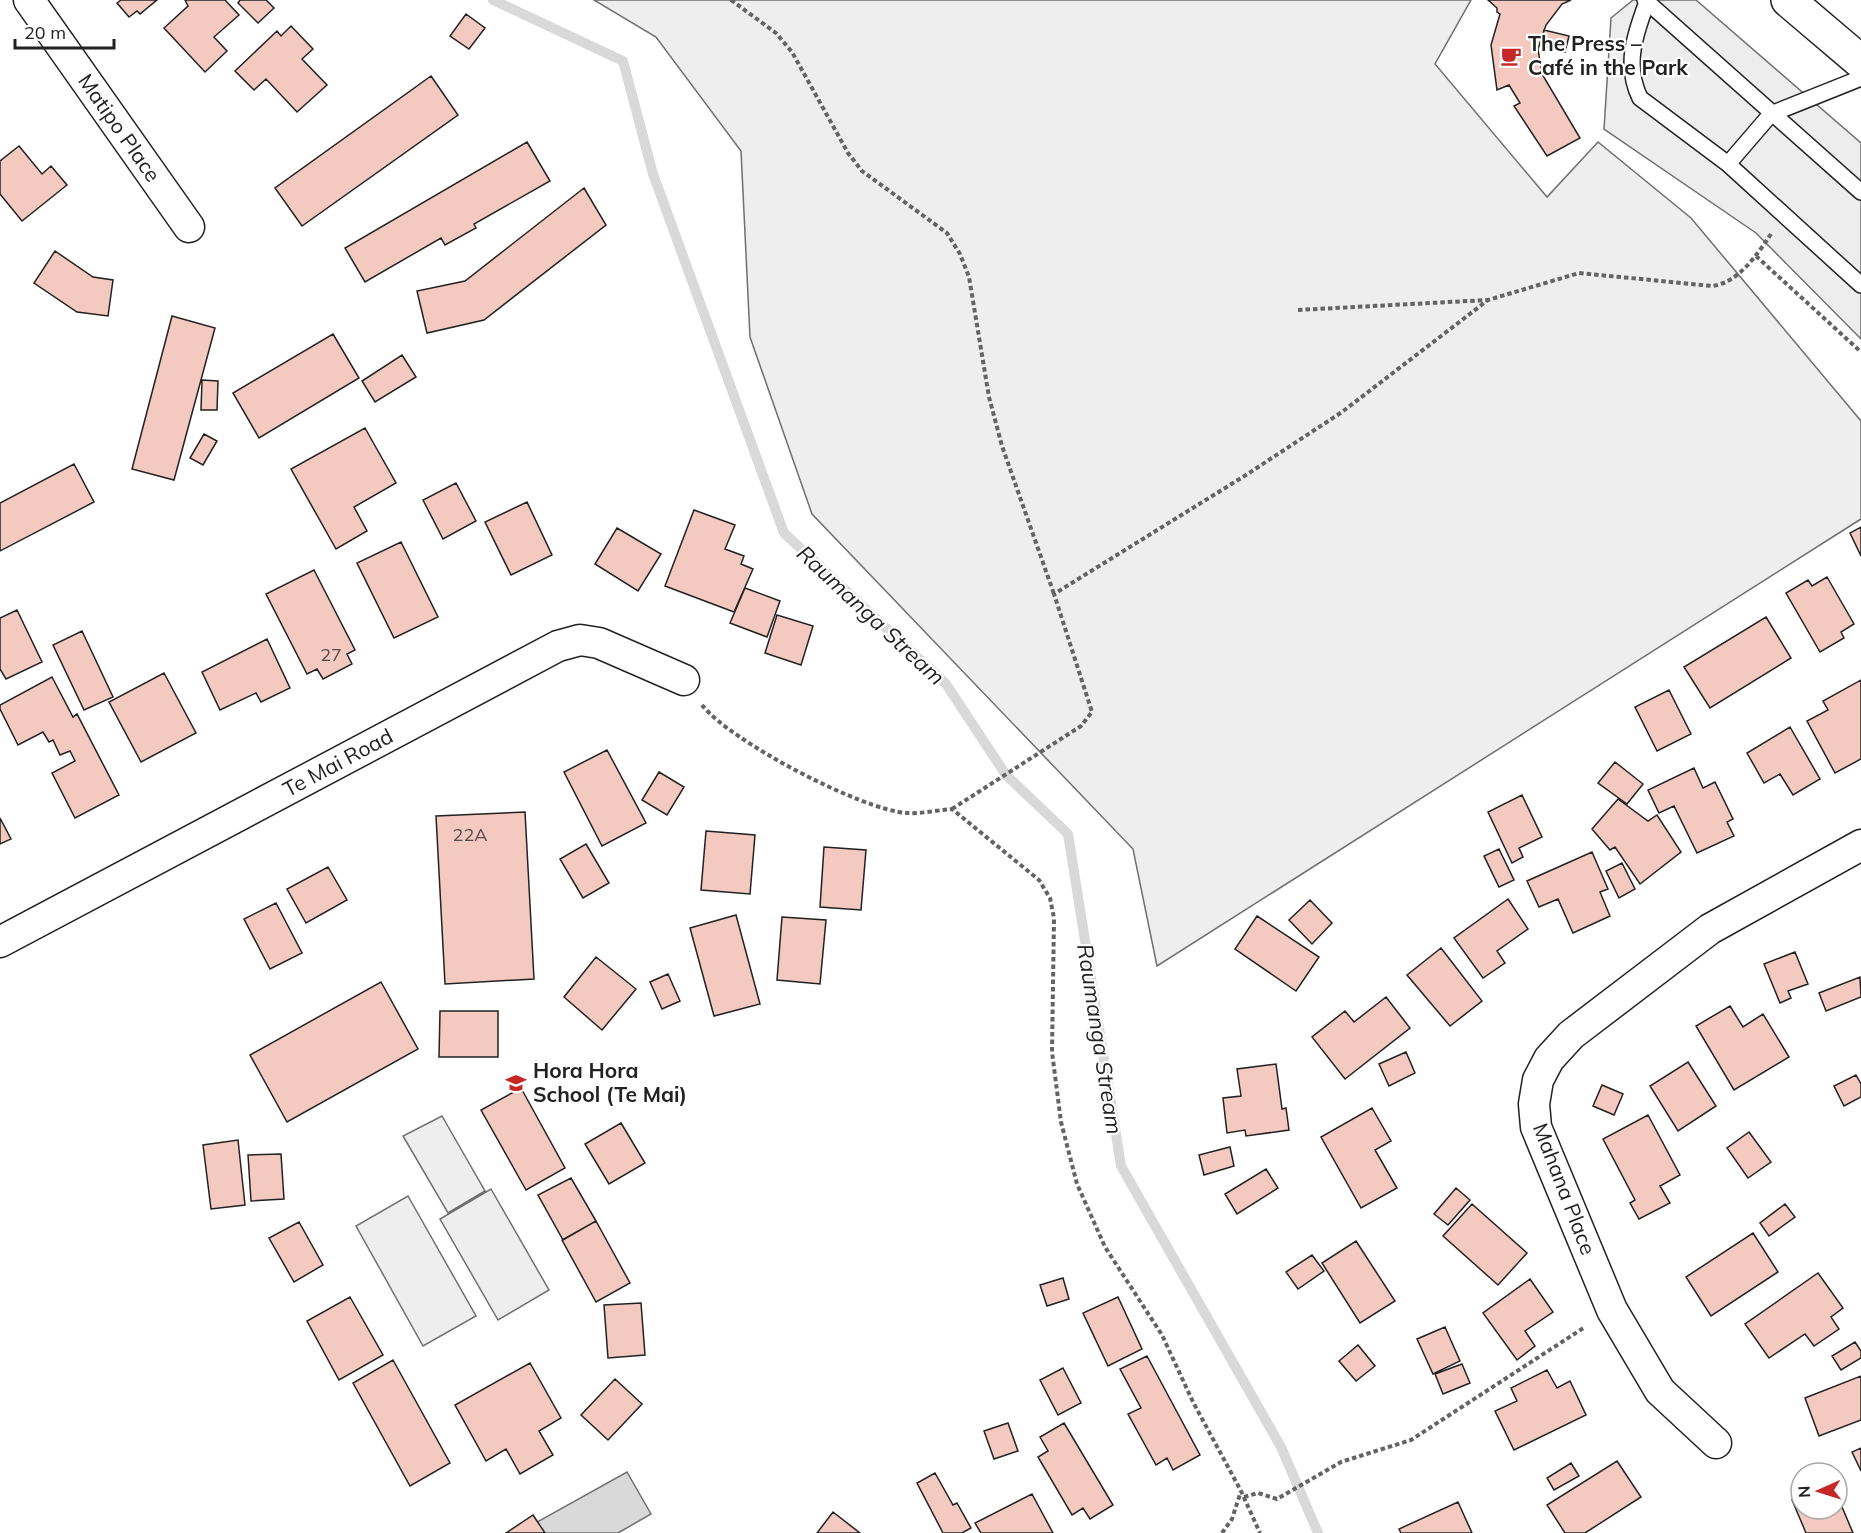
<svg xmlns="http://www.w3.org/2000/svg" width="1861" height="1533" viewBox="0 0 1861 1533" font-family="Mulish,sans-serif">
<rect width="100%" height="100%" fill="#fff"/>
<path fill="#eee" stroke="#6f6f6f" stroke-width="1.5" d="M 594,0 L 1471,0 L 1435,64 L 1547,197 L 1598,142 L 1691,218 L 1861,421 L 1861,519 L 1157,966 L 1133,849 L 812,514 L 750,337 L 741,151 L 656,37 Z
M 442,1116 L 485,1191 L 448,1213 L 403,1136 Z
M 491,1189 L 549,1290 L 498,1320 L 440,1219 Z
M 408,1196 L 476,1316 L 423,1346 L 356,1226 Z"/>
<path fill="#ededed" stroke="#6f6f6f" stroke-width="1.5" d="M 1633,0 L 1696,0 L 1861,143 L 1861,339 L 1756,233 L 1604,129 L 1611,18 Z"/>
<path fill="#d9d9d9" stroke="#6f6f6f" stroke-width="1.5" d="M 627,1472 L 651,1514 L 618,1533 L 534,1533 L 530,1526 Z"/>
<g fill="none" stroke-linecap="round" stroke-linejoin="round">
<path stroke="#d9d9d9" stroke-width="10" d="M 493,0 L 623,61 L 653,174 L 784,533 L 946,684 L 1006,775 L 1068,834 L 1121,1166 L 1281,1447 L 1318,1533"/>
</g>
<path fill="#f3c9c0" stroke="#222" stroke-width="1.5" d="M 121,0 L 157,0 L 140,14 L 137,11 L 129,17 L 117,3 Z
M 225,0 L 239,15 L 214,37 L 227,51 L 205,72 L 164,28 L 188,6 L 185,0 Z
M 240,0 L 266,0 L 274,8 L 258,23 L 238,3 Z
M 1488,0 L 1571,0 L 1562,4 L 1546,25 L 1538,49 L 1542,74 L 1580,138 L 1547,156 L 1514,106 L 1520,103 L 1509,85 L 1497,90 L 1491,45 L 1500,14 L 1497,12 L 1497,8 Z
M 466,14 L 485,28 L 469,49 L 450,36 Z
M 291,26 L 313,49 L 302,59 L 327,85 L 297,112 L 266,79 L 254,90 L 235,71 L 277,31 L 281,36 Z
M 1544,30 L 1569,36 L 1565,52 L 1540,45 Z
M 431,76 L 458,115 L 302,226 L 275,188 Z
M 527,142 L 550,181 L 474,224 L 476,228 L 445,245 L 441,238 L 365,282 L 345,248 Z
M 19,146 L 42,174 L 51,166 L 67,185 L 22,221 L 0,194 L 0,161 Z
M 584,188 L 606,225 L 484,320 L 427,333 L 417,291 L 465,281 Z
M 55,251 L 93,277 L 113,280 L 108,316 L 77,312 L 34,283 Z
M 172,316 L 215,328 L 174,480 L 132,469 Z
M 333,334 L 359,378 L 259,438 L 233,393 Z
M 402,355 L 416,377 L 375,402 L 362,381 Z
M 202,380 L 218,381 L 217,410 L 201,410 Z
M 365,428 L 396,483 L 354,507 L 367,531 L 336,549 L 291,469 Z
M 204,434 L 217,441 L 203,465 L 190,458 Z
M 74,464 L 94,502 L 0,551 L 0,503 Z
M 456,483 L 476,521 L 443,539 L 423,500 Z
M 527,502 L 552,555 L 511,575 L 485,522 Z
M 694,510 L 735,525 L 725,549 L 744,556 L 741,564 L 753,569 L 734,612 L 665,586 Z
M 1861,527 L 1861,556 L 1850,533 Z
M 617,528 L 661,554 L 638,591 L 595,564 Z
M 401,542 L 438,617 L 394,638 L 357,563 Z
M 314,570 L 355,650 L 347,654 L 352,664 L 323,679 L 317,669 L 307,674 L 266,594 Z
M 1827,577 L 1854,624 L 1841,632 L 1844,638 L 1820,652 L 1786,593 L 1808,580 L 1812,586 Z
M 745,588 L 780,601 L 767,637 L 730,623 Z
M 17,610 L 42,662 L 6,679 L 0,669 L 0,618 Z
M 777,615 L 813,626 L 801,665 L 765,653 Z
M 1766,617 L 1791,658 L 1710,708 L 1684,667 Z
M 82,631 L 113,697 L 84,710 L 53,645 Z
M 267,639 L 290,688 L 261,702 L 256,693 L 220,710 L 202,672 Z
M 164,673 L 196,733 L 141,762 L 109,702 Z
M 52,677 L 73,717 L 77,714 L 119,795 L 75,818 L 52,773 L 75,761 L 70,751 L 60,755 L 53,740 L 49,742 L 43,732 L 18,745 L 0,709 L 0,705 Z
M 1861,680 L 1861,759 L 1835,773 L 1807,721 L 1828,710 L 1823,701 Z
M 1669,690 L 1691,734 L 1657,751 L 1635,707 Z
M 1790,727 L 1820,779 L 1793,795 L 1780,774 L 1764,783 L 1747,753 Z
M 607,750 L 646,823 L 602,846 L 564,772 Z
M 1615,762 L 1643,784 L 1627,804 L 1598,783 Z
M 1694,768 L 1703,788 L 1715,782 L 1733,819 L 1727,822 L 1734,836 L 1697,853 L 1674,806 L 1659,813 L 1648,790 Z
M 659,772 L 684,787 L 667,815 L 642,800 Z
M 1522,795 L 1542,837 L 1519,848 L 1523,857 L 1512,863 L 1488,812 Z
M 1618,799 L 1648,821 L 1657,815 L 1681,852 L 1640,884 L 1615,847 L 1610,850 L 1592,829 Z
M 525,812 L 534,979 L 445,984 L 436,816 Z
M 0,818 L 11,839 L 0,844 Z
M 706,831 L 755,835 L 750,894 L 701,890 Z
M 586,844 L 609,883 L 583,898 L 560,859 Z
M 824,847 L 866,850 L 861,910 L 820,907 Z
M 1499,849 L 1514,880 L 1499,887 L 1484,856 Z
M 1592,852 L 1608,889 L 1600,892 L 1610,916 L 1573,933 L 1558,899 L 1539,907 L 1527,881 Z
M 1622,863 L 1635,889 L 1619,898 L 1606,871 Z
M 328,867 L 347,900 L 306,923 L 287,889 Z
M 1508,899 L 1528,929 L 1497,951 L 1505,963 L 1483,978 L 1454,938 Z
M 1310,900 L 1332,923 L 1312,944 L 1289,920 Z
M 276,903 L 302,953 L 270,969 L 244,919 Z
M 736,915 L 760,1004 L 714,1016 L 690,928 Z
M 1257,916 L 1319,957 L 1296,991 L 1235,949 Z
M 782,917 L 826,920 L 820,984 L 777,980 Z
M 1441,948 L 1482,1001 L 1450,1026 L 1407,975 Z
M 1795,952 L 1808,984 L 1788,991 L 1791,998 L 1780,1003 L 1764,964 Z
M 596,957 L 636,989 L 602,1030 L 564,997 Z
M 668,974 L 680,1001 L 662,1009 L 650,982 Z
M 1860,977 L 1861,997 L 1826,1011 L 1819,993 Z
M 381,982 L 418,1049 L 287,1122 L 250,1055 Z
M 1386,997 L 1410,1028 L 1345,1079 L 1312,1037 L 1345,1011 L 1354,1022 Z
M 1730,1006 L 1743,1027 L 1763,1014 L 1789,1057 L 1734,1090 L 1696,1026 Z
M 440,1011 L 498,1011 L 498,1057 L 439,1057 Z
M 1406,1052 L 1415,1073 L 1389,1086 L 1379,1064 Z
M 1688,1062 L 1716,1106 L 1678,1131 L 1650,1086 Z
M 1276,1064 L 1282,1109 L 1286,1108 L 1289,1130 L 1246,1136 L 1245,1130 L 1227,1133 L 1223,1098 L 1241,1096 L 1237,1069 Z
M 1856,1075 L 1861,1084 L 1861,1097 L 1844,1106 L 1834,1086 Z
M 1602,1085 L 1623,1094 L 1614,1115 L 1593,1106 Z
M 521,1088 L 565,1168 L 526,1190 L 481,1110 Z
M 1372,1108 L 1391,1141 L 1375,1150 L 1397,1188 L 1361,1208 L 1321,1137 Z
M 1648,1115 L 1680,1175 L 1660,1186 L 1670,1203 L 1639,1219 L 1630,1203 L 1635,1200 L 1603,1139 Z
M 621,1123 L 645,1163 L 609,1184 L 585,1144 Z
M 1749,1132 L 1771,1162 L 1748,1178 L 1727,1148 Z
M 238,1140 L 245,1205 L 211,1209 L 203,1145 Z
M 1230,1147 L 1234,1166 L 1204,1175 L 1199,1155 Z
M 281,1154 L 284,1199 L 251,1201 L 248,1155 Z
M 1266,1169 L 1278,1188 L 1237,1214 L 1225,1194 Z
M 571,1178 L 596,1221 L 563,1240 L 538,1195 Z
M 1456,1188 L 1470,1200 L 1448,1225 L 1434,1214 Z
M 1472,1204 L 1527,1253 L 1498,1285 L 1443,1236 Z
M 1785,1204 L 1795,1217 L 1769,1236 L 1760,1223 Z
M 596,1221 L 630,1283 L 596,1302 L 562,1240 Z
M 299,1222 L 323,1265 L 294,1282 L 269,1238 Z
M 1753,1233 L 1778,1272 L 1711,1316 L 1686,1277 Z
M 1356,1241 L 1395,1301 L 1360,1323 L 1322,1263 Z
M 1312,1255 L 1324,1271 L 1298,1289 L 1286,1272 Z
M 1818,1273 L 1843,1308 L 1831,1317 L 1839,1329 L 1814,1346 L 1805,1334 L 1769,1358 L 1745,1324 Z
M 1063,1278 L 1069,1299 L 1047,1306 L 1040,1285 Z
M 1530,1279 L 1553,1312 L 1525,1331 L 1535,1346 L 1517,1360 L 1483,1313 Z
M 350,1297 L 383,1355 L 339,1380 L 307,1321 Z
M 1118,1297 L 1142,1349 L 1108,1366 L 1083,1313 Z
M 641,1303 L 645,1355 L 608,1358 L 604,1305 Z
M 1445,1327 L 1460,1361 L 1433,1374 L 1417,1339 Z
M 1855,1342 L 1861,1351 L 1861,1358 L 1841,1370 L 1832,1356 Z
M 1358,1345 L 1375,1366 L 1356,1381 L 1339,1361 Z
M 1147,1356 L 1200,1455 L 1173,1470 L 1167,1458 L 1156,1465 L 1128,1414 L 1141,1408 L 1120,1369 Z
M 393,1360 L 450,1463 L 410,1486 L 353,1383 Z
M 530,1363 L 561,1418 L 539,1431 L 553,1455 L 520,1474 L 506,1449 L 486,1461 L 455,1405 Z
M 1462,1364 L 1470,1383 L 1443,1394 L 1435,1374 Z
M 1063,1368 L 1081,1403 L 1058,1415 L 1040,1380 Z
M 1547,1370 L 1557,1388 L 1570,1381 L 1586,1415 L 1514,1450 L 1495,1411 L 1517,1401 L 1511,1388 Z
M 1861,1376 L 1861,1420 L 1819,1436 L 1805,1398 Z
M 615,1379 L 642,1404 L 608,1440 L 581,1415 Z
M 1008,1423 L 1018,1451 L 994,1459 L 984,1431 Z
M 1064,1423 L 1113,1505 L 1090,1519 L 1083,1508 L 1072,1515 L 1038,1457 L 1048,1451 L 1040,1437 Z
M 1861,1448 L 1861,1471 L 1852,1452 Z
M 1617,1461 L 1641,1497 L 1585,1533 L 1565,1533 L 1547,1505 Z
M 1571,1463 L 1579,1476 L 1554,1490 L 1547,1478 Z
M 935,1473 L 953,1505 L 957,1503 L 971,1528 L 962,1533 L 943,1533 L 917,1483 Z
M 1032,1494 L 1053,1533 L 981,1533 L 975,1523 Z
M 1837,1495 L 1853,1533 L 1806,1533 L 1792,1500 L 1801,1497 L 1801,1509 L 1837,1509 Z
M 1458,1502 L 1472,1533 L 1401,1533 L 1399,1529 Z
M 833,1512 L 860,1533 L 817,1533 Z
M 533,1515 L 545,1533 L 506,1533 Z"/>
<g fill="none" stroke-linecap="round" stroke-linejoin="round">
<g stroke="#222" stroke-width="18">
<path id="lane" d="M 1645,0 L 1861,192
M 1647,2 C 1635,34 1624,65 1640,98 L 1728,164 L 1861,285
M 1728,164 L 1771,114 L 1861,78"/>
</g>
<g stroke="#222" stroke-width="33">
<path id="street" d="M 29,0 L 189,227
M 0,942 L 558,646 L 580,640 L 599,643 L 684,680
M 1716,1443 L 1660,1391 L 1612,1310 L 1536,1127 L 1534,1104 L 1538,1080 L 1549,1059 L 1571,1035 L 1710,929 L 1861,845"/>
</g>
<g stroke="#222" stroke-width="36">
<path id="highway" d="M 1788,0 L 1861,62"/>
</g>
<path stroke="#646464" stroke-width="4" stroke-dasharray="4.5 3" stroke-linecap="butt" d="M 731,0 L 776,33 L 792,52 L 848,153 L 862,171 L 947,233 L 960,254 L 969,277 L 989,397 L 1002,446 L 1054,594
M 1756,256 L 1861,352
M 1298,310 L 1487,300
M 702,705 C 730,741 861,810 907,813 C 921,814 938,810 952,809 L 1039,880 L 1050,898 L 1054,918 L 1052,1052 L 1061,1122 L 1077,1184 L 1105,1247 L 1162,1335 L 1193,1402 L 1241,1491 L 1260,1533
M 952,809 L 1081,726 L 1092,712 L 1054,594 L 1246,475 L 1342,412 L 1488,300 L 1579,273 L 1712,286 C 1738,283 1757,255 1771,234
M 1244,1497 L 1258,1493 L 1277,1499 L 1341,1462 L 1411,1440 L 1585,1327
M 1222,1533 L 1232,1519 L 1241,1491"/>
<use href="#lane" stroke="#fff" stroke-width="15"/>
<use href="#street" stroke="#fff" stroke-width="30"/>
<use href="#highway" stroke="#fff" stroke-width="33"/>
</g>
<defs>
<g id="cafe-bare" transform="scale(1.62)"><path d="M-5.5-4.5H6V0H3Q3 3.5 0 3.5H-2.5Q-5.5 3.5-5.5 0ZM3-3.2v2h1.7v-2ZM-6 4.5H4V6H-6Z" fill="#c62828" stroke="#fff" stroke-width="2.5" paint-order="stroke"/></g>
<g id="school-bare" transform="scale(1.62)"><path d="M0-5L7-2L0 1L-7-2ZM-4 1L0 2.5L4 1V4Q0 6-4 4Z" fill="#c62828" stroke="#fff" stroke-width="2.5" paint-order="stroke"/></g>
</defs>
<g fill-rule="evenodd">
<use href="#cafe-bare" x="1511" y="56"/>
<use href="#school-bare" x="516" y="1083"/>
</g>
<g text-anchor="middle" stroke-width="4.5" stroke-linejoin="round" paint-order="stroke">
<g font-size="18" fill="#564c4a">
<text x="331" y="661">27</text>
<text x="470" y="841">22A</text>
</g>
<g font-size="21" font-weight="bold" fill="#222" stroke="#fff" text-anchor="start">
<text x="1528" y="51">The Press –<tspan x="1528" dy="24">Café in the Park</tspan></text>
<text x="533" y="1078">Hora Hora<tspan x="533" dy="24">School (Te Mai)</tspan></text>
</g>
<g font-size="21" fill="#222" stroke="#fff">
<text transform="translate(119 128) rotate(55)" y="7">Matipo Place</text>
<text transform="translate(338 763) rotate(-28)" y="7">Te Mai Road</text>
<text transform="translate(1564 1189) rotate(69)" y="7">Mahana Place</text>
</g>
<g font-size="22" font-style="italic" fill="#222" stroke="#fff">
<text transform="translate(871 615) rotate(43)" y="8">Raumanga Stream</text>
<text transform="translate(1100 1039) rotate(81)" y="8">Raumanga Stream</text>
</g>
</g>
<g transform="translate(1819 1491) rotate(267)"><circle r="28" fill="#ffffff" stroke="#a7a7a7" stroke-width="1.5"/>
<path d="M0-4.5L10 22L0 15L-10 22Z" fill="#c62828"/>
<text y="-9" font-size="16" font-weight="bold" text-anchor="middle" fill="#222222">N</text>
</g>
<path d="M15 39v9h99v-9" fill="none" stroke="#222222" stroke-width="3"/>
<text x="24" y="39" font-size="18" fill="#222222" stroke="#ffffff" stroke-width="4.5" paint-order="stroke">20 m</text>
</svg>
